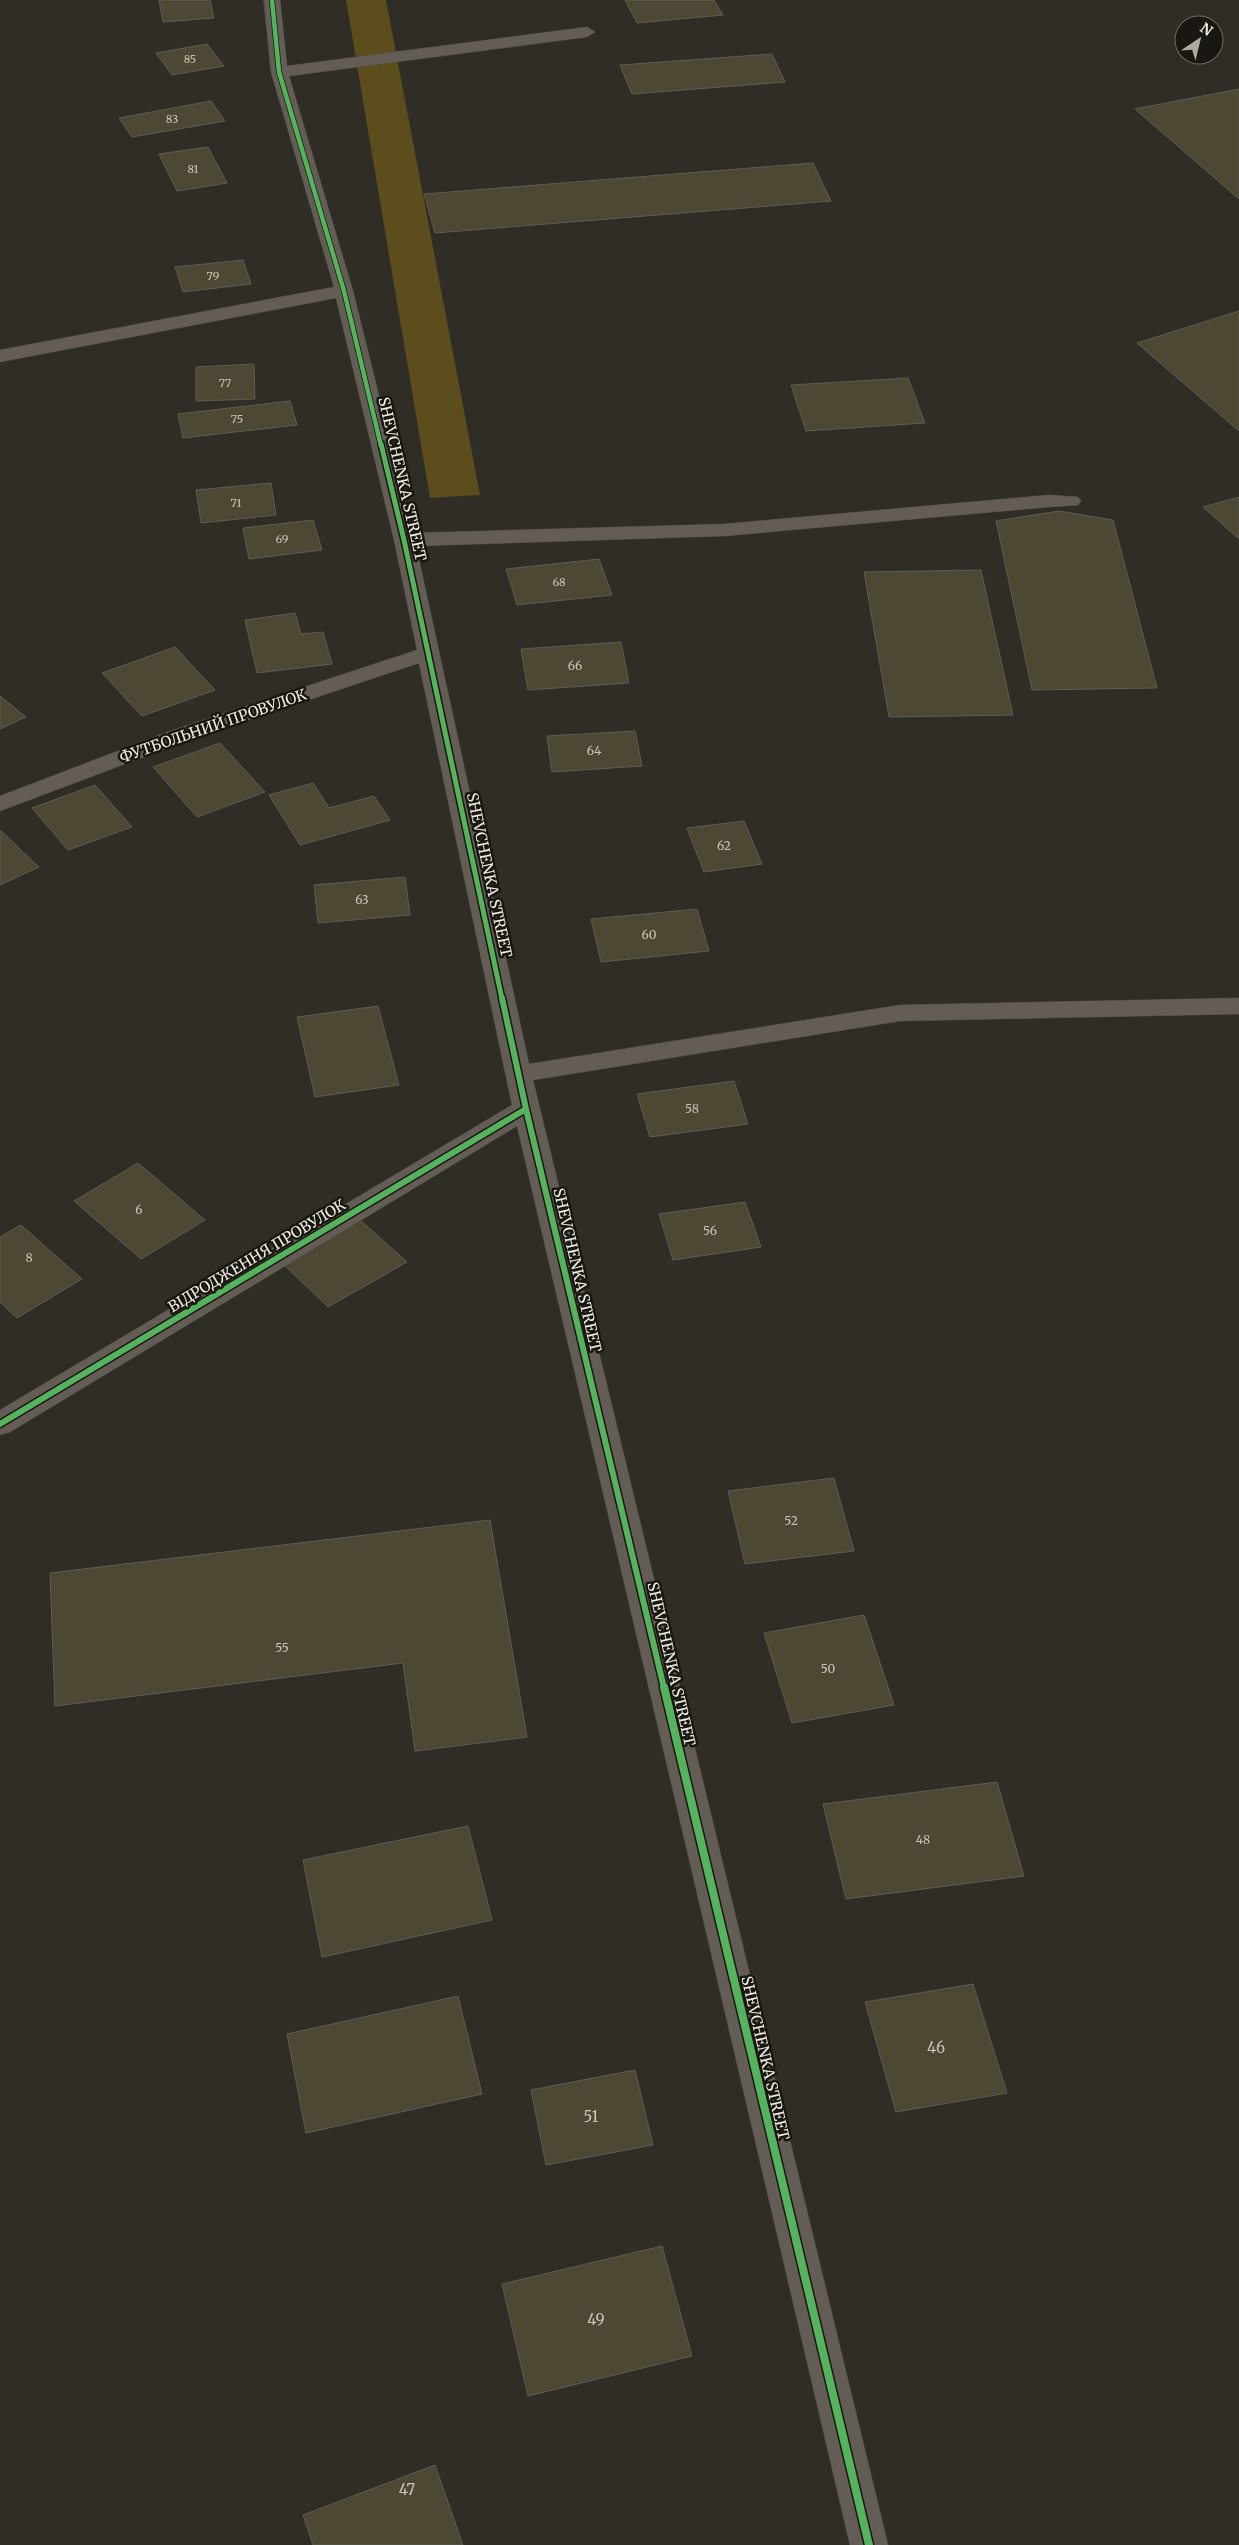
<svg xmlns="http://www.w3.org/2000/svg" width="1239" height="2545" viewBox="0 0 1239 2545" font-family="Merriweather,serif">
<rect width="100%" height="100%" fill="#2f2d25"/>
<path fill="#5c4e1c" d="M 346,0 L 386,0 L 480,495 L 430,498 Z"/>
<path fill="#4c4833" stroke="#5e5d56" d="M 159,0 L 210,0 L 214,18 L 163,22 Z
M 625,0 L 714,0 L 723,15 L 637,23 Z
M 207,44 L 224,66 L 172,75 L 156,53 Z
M 772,54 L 785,82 L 632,94 L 620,65 Z
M 1239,89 L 1239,199 L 1135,109 Z
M 211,101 L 225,121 L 132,137 L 119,118 Z
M 208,147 L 227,183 L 177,191 L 159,154 Z
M 813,163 L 831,201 L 435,233 L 424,194 Z
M 243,260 L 251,284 L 183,292 L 175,267 Z
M 1239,311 L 1239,431 L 1137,343 Z
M 254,364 L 255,399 L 196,401 L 196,367 Z
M 908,378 L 925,423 L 806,431 L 791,385 Z
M 290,401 L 297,425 L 183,438 L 178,414 Z
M 271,483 L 276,515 L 201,523 L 196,490 Z
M 1239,497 L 1239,539 L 1203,507 Z
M 1059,511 L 1113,520 L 1157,688 L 1032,690 L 996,521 Z
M 313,520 L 322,550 L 249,559 L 243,528 Z
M 599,559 L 612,595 L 517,605 L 506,569 Z
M 981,570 L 1013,715 L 889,717 L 864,572 Z
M 295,613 L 301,634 L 323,632 L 332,664 L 257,673 L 245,620 Z
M 621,642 L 629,683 L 528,690 L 521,649 Z
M 175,647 L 215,690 L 142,716 L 102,673 Z
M 0,696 L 26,717 L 0,729 Z
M 635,731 L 642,766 L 552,772 L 547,736 Z
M 220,743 L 265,792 L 197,817 L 153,767 Z
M 313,783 L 329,808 L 374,796 L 390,820 L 300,845 L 269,795 Z
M 95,785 L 132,827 L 68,850 L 32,808 Z
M 744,821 L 762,864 L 704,872 L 687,828 Z
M 0,830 L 39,867 L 0,885 Z
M 405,877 L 410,915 L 318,923 L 314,885 Z
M 697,909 L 709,951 L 601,962 L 591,919 Z
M 378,1006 L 399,1085 L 315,1097 L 297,1017 Z
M 734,1081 L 748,1124 L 650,1137 L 637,1094 Z
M 138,1163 L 205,1220 L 141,1259 L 74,1201 Z
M 745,1202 L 761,1247 L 673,1260 L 659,1214 Z
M 358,1218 L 407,1262 L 328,1307 L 281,1262 Z
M 21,1225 L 82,1279 L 17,1318 L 0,1302 L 0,1237 Z
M 834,1478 L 854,1551 L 745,1564 L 728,1491 Z
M 490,1520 L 527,1737 L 415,1751 L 403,1663 L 55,1706 L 50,1573 Z
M 864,1615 L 894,1705 L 792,1723 L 764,1633 Z
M 997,1782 L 1024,1876 L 846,1899 L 823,1804 Z
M 468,1826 L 492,1920 L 322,1957 L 303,1860 Z
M 973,1984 L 1007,2093 L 896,2112 L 865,2002 Z
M 458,1996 L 482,2094 L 306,2133 L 287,2034 Z
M 635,2070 L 653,2145 L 546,2165 L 531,2090 Z
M 662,2246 L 692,2356 L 528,2396 L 502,2284 Z
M 435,2465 L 463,2545 L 313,2545 L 303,2515 Z"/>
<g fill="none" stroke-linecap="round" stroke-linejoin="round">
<g stroke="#4d4b44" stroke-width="1">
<path id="minor" d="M 264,0 L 280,0 L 287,66 L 587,27 L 595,32 L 587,37 L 289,76 L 353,291 L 413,533 L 724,524 L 1049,495 L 1078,497 L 1081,501 L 1078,505 L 1049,507 L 724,536 L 416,546 L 529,1064 L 900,1005 L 1239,998 L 1239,1014 L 900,1021 L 533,1080 L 888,2545 L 850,2545 L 517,1126 L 10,1432 L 0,1435 L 0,1410 L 512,1105 L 419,663 L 186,741 L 0,811 L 0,796 L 170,731 L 417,650 L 394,540 L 336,298 L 0,362 L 0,350 L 334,287 L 271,72 Z"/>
</g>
<use href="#minor" fill="#645d56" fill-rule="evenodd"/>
<g stroke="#191711" stroke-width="6">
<path id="cycleway-far3" d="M 272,0 L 279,72 L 344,291 L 381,446"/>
</g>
<g stroke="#191711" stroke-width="8">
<path id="cycleway-far2" d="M 381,444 L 404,540 L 502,999"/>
</g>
<g stroke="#191711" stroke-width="9">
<path id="cycleway-far1" d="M 502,998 L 526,1109 L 664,1688
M 0,1424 L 526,1109"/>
</g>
<g stroke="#191711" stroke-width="11">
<path id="cycleway" d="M 664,1687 L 869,2545"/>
</g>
<use href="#cycleway-far3" stroke="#56b35d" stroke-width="4.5"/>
<use href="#cycleway-far2" stroke="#56b35d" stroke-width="5"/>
<use href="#cycleway-far1" stroke="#56b35d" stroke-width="6"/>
<use href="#cycleway" stroke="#56b35d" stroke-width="8"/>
</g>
<g text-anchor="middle" stroke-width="5" stroke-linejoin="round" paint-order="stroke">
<g font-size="11" fill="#c7c4b8">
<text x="190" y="63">85</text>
<text x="172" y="123">83</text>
<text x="193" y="173">81</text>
<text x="213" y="280">79</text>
<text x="225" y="387">77</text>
<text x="237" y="423">75</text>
<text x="236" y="507">71</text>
<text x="282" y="543">69</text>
<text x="559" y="586">68</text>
</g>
<g font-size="12" fill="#c7c4b8">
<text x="575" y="670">66</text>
<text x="594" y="755">64</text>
<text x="724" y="850">62</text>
<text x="362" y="904">63</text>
<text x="649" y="939">60</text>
<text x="692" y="1113">58</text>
<text x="139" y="1214">6</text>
<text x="710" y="1235">56</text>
<text x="29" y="1262">8</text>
<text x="791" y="1525">52</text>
<text x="282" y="1652">55</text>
<text x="828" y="1673">50</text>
<text x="923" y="1844">48</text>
</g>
<g font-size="15" fill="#f0ede4" stroke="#191711">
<text transform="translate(402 479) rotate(77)" y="5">SHEVCHENKA STREET</text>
<text transform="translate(213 726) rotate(-19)" y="5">ФУТБОЛЬНИЙ ПРОВУЛОК</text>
<text transform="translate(489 875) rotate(78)" y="5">SHEVCHENKA STREET</text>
<text transform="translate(257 1256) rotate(-31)" y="5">ВІДРОДЖЕННЯ ПРОВУЛОК</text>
<text transform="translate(577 1270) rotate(77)" y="5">SHEVCHENKA STREET</text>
<text transform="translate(671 1664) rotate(77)" y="5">SHEVCHENKA STREET</text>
<text transform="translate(765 2058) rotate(77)" y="5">SHEVCHENKA STREET</text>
</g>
<g font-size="15" fill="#c7c4b8">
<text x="936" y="2053">46</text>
<text x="591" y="2122">51</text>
<text x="596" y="2325">49</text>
<text x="407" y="2495">47</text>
</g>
</g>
<g transform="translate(1199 40) rotate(35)"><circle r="24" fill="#191711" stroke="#6f6d65"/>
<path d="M0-4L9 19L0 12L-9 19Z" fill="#acaaa1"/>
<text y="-8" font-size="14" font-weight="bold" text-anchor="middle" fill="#f0ede4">N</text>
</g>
</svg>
